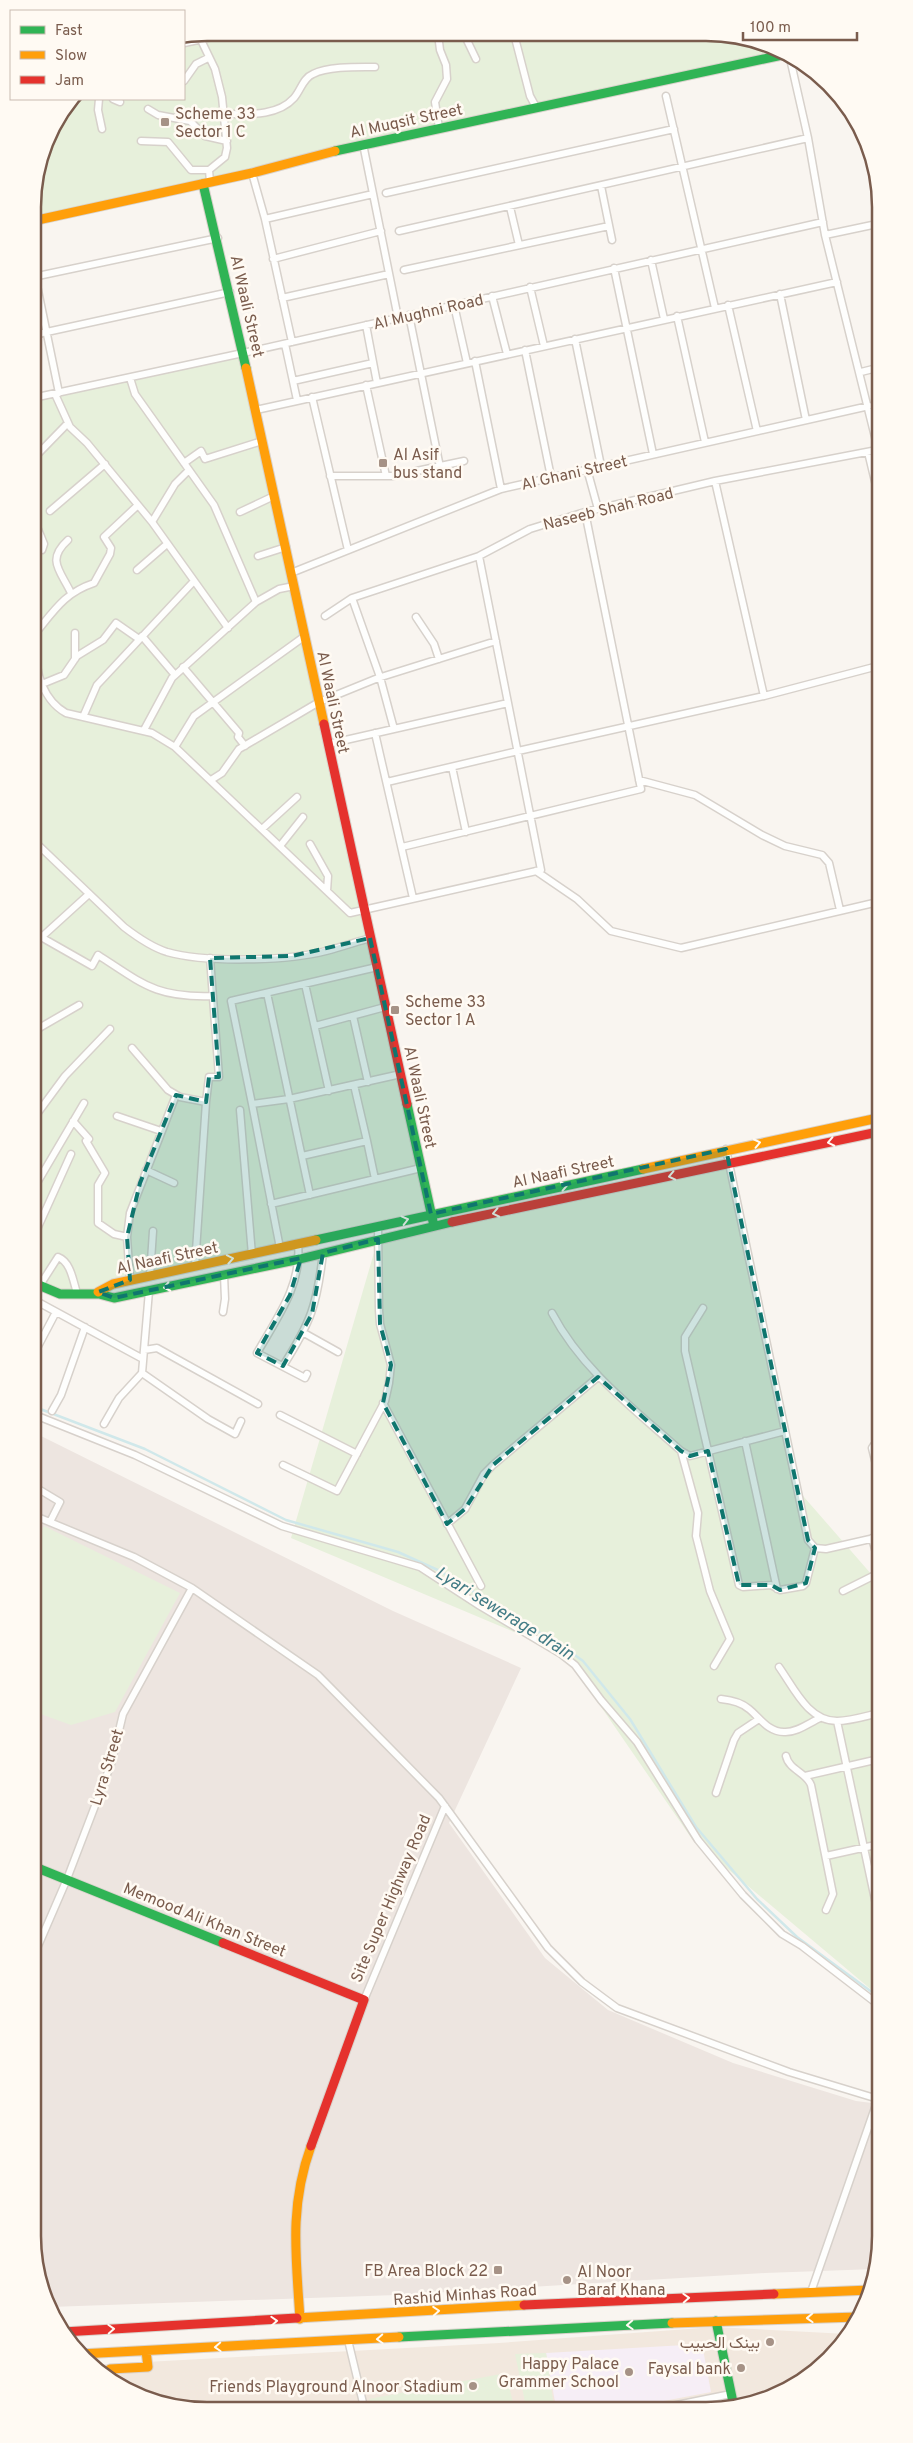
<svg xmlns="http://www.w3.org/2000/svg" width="913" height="2443" viewBox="0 0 913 2443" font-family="Overpass,Vazirmatn,sans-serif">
<rect width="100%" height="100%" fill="#f9f5f0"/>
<path fill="#f2e8de" d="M 715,2327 L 847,2334 L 837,2351 L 793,2387 L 740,2407 L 174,2407 L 130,2392 L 91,2365 L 499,2343 Z"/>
<path fill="#ede5e0" d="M 35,1433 L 393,1611 L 521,1668 L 449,1823 L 545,1958 L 608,2010 L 733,2063 L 856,2101 L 880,2104 L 880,2247 L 875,2269 L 765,2273 L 396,2295 L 50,2307 L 36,2270 Z"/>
<path fill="#f6eef6" d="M 702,2344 L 711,2392 L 632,2407 L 556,2407 L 546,2353 Z"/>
<path fill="#e7f0db" d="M 207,33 L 740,36 L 787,54 L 33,216 L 33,196 L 51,130 L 74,99 L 184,99 L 184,37 Z
M 243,353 L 431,1214 L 77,1293 L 35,1293 L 33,398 Z
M 728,1165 L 797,1489 L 879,1583 L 880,1997 L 692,1839 L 564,1653 L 291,1538 L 378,1239 Z
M 44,1526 L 180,1593 L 115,1712 L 71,1725 L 35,1712 L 35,1548 Z
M 546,2353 L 554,2407 L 526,2407 L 515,2354 Z
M 506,2373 L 514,2407 L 371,2407 L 369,2399 Z"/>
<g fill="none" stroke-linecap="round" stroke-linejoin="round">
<path stroke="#d0e8ea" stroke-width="2.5" d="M 35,1407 L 145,1449 L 286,1520 L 398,1552 L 440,1571 L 568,1650 L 583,1661 L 630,1719 L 696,1827 L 757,1899 L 797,1937 L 880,1998"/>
<g stroke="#d7d1cb" stroke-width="9">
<path id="street" d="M 438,34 L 440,50 L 446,65 L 447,79 L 435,102 L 439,128
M 464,34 L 476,59
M 514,34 L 530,96 L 536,107
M 201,40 L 215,69 L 222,97 L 227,148 L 225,157 L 209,170 L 210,182
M 184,43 L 231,33
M 789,54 L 808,138 L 825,235 L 877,445
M 184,81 L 196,64 L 208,58
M 666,96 L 715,308
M 99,99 L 98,110 L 102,129
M 113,99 L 120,102
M 148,109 L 158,115 L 190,121 L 205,136 L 227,141
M 224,114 C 246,114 277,117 294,98 C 301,90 303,78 313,74 C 328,66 358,67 375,67
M 141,141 L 168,142 L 191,170 L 209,170
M 363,144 L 398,318
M 252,173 L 265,219
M 601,186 L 612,240
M 386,193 L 674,129
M 510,207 L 519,245
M 33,210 L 37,220
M 399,231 L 808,138
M 825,235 L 877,224
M 273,259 L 381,231
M 651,260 L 664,319
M 33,266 L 59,393
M 614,268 L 653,454
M 404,270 L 609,226
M 33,277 L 218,238
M 530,287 L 544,346
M 780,294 L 806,420
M 492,296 L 507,354
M 282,298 L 389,274
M 454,305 L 467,363
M 728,305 L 757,431
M 409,315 L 440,467
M 677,316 L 705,442
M 366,325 L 377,383
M 33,335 L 230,292
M 575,339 L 601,466
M 292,342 L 265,219 L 373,194
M 285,344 L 297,400
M 525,350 L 551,477
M 475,361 L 501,489
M 861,372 L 877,368
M 130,378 L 135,394 L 214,505 L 256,602
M 293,381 L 373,363
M 366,385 L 386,476
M 55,394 L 70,427 L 87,443 L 152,522 L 228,628
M 312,397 L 348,550
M 33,398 L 243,353 L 823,222
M 256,410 L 837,282
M 868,452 L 878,494
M 33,459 L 68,423
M 184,463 L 201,451 L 205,459 L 262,441
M 587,469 L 598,509
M 330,476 L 393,476 L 464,461
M 50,511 L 105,464
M 240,512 L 274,496
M 33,517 L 44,544 L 42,550 L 33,550
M 152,522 L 175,484 L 189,470
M 68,540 C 46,560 60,570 71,593
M 258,556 L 286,547
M 137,570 L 167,544
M 291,573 L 501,489 L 869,406
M 352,598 L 380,677 L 394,729
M 325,616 L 352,598 L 479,556 L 530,529 L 585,512 L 715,481 L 877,450
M 416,617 L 434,644 L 439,659
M 35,633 C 34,662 39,698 66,713 L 152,733 L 175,747 L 350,913 L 541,870 L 479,556
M 34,635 C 54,611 64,593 94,583 L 110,554 L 111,548 L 104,537 L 138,505
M 142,636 L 175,675
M 75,659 L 75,633
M 183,667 L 239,733 L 238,737 L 245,746
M 42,684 L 64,675 L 77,656 L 103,640 L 116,623 L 139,639
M 764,696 L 878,666
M 83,717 L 97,685 L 194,581
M 144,730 L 172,678 L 256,602 L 279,589 L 294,586
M 375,733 L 413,898
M 328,744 L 508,703
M 175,747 L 194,716 L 305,636
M 452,767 L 466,832
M 211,780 L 222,773 L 239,749 L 319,702 L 378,678 L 496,641
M 639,780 L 695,795 L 762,835 L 785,846 L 822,855 L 829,863 L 840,910
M 387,782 L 518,751 L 764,696 L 715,481
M 262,829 L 297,797
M 34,841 L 124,927 C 137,937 151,947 167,952 C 206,963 287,961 326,951 C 341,947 356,942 370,938
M 310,844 L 328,876 L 327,891
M 280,846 L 303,817
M 402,847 L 641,789 L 585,512
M 536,871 L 577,899 L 611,931 L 681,948 L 878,902
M 34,881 L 35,880
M 41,937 L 92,966 L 98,955 C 143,984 156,998 213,996
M 34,944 L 89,894
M 377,967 L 231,1001 L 252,1104 L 289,1099 L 401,1074
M 305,984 L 329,1091
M 267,993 L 310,1195
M 353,1016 L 368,1082
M 315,1026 L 385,1007
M 34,1031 L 79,1005
M 132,1048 L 168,1090 L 180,1097 L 206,1102 L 195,1266
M 354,1085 L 367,1141
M 206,1102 L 209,1077 L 219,1077 L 210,958
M 252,1104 L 280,1248
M 240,1110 L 252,1255
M 117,1116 L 161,1131
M 34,1118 L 65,1076 L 110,1029
M 73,1121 L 89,1139 L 86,1141 L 105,1173 L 98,1185 L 98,1223 L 114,1234 L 127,1237
M 726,1149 L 808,1540 L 815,1548 L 826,1549 L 879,1537
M 302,1156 L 367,1141 L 375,1179
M 146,1170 L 174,1183
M 34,1188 L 84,1103
M 271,1204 L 421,1168
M 34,1236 L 71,1154
M 298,1244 C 302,1285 277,1318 257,1353 L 305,1378 L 307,1374
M 150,1276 L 153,1231
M 130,1280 L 127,1237 L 130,1213 L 176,1095
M 149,1291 L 142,1373 L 208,1419 L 235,1434 L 241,1421
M 77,1293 C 73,1281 71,1262 58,1257 L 35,1293 L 38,1302 L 143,1359
M 703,1308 L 685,1337 L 685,1351 L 739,1585 L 743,1587 L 771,1585 L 780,1590 L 803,1586 L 806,1583 L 815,1548
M 223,1312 L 225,1299 L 224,1275
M 552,1313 C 582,1370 634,1409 681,1451 L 690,1456 L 785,1431
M 304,1333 L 338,1352
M 144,1350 L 157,1348 L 258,1404
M 35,1352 L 56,1312
M 283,1366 C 311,1322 317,1305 323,1253
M 383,1403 L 481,1586
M 52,1411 L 61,1395 L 85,1327
M 35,1415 L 135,1455 L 282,1526 L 420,1567 L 480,1606 L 561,1654 L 575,1665 L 601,1700 L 637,1742 L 698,1840 L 743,1895 L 782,1934 L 802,1946 L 880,2006
M 280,1415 L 357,1454
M 104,1424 L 119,1398 L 142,1373
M 745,1441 L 777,1589
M 879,1445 L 874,1445 L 872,1448 L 879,1477
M 681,1451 L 698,1513 L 696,1536 L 710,1591 L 730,1639 L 714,1666
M 283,1465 L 337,1491 L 385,1401 L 389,1383 L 391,1365 L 380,1324 L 379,1310 L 378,1227
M 35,1487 L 60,1502 L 50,1522
M 35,1516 L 134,1557 L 192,1588 L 318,1675 L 439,1798 L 548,1948 L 582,1982 L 617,2008 L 789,2072 L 878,2099 L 811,2292
M 447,1524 L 465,1509 L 484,1474 L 493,1465 L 598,1377
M 872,1538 L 879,1564
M 843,1591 L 879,1573
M 779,1667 C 794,1688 808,1721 837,1721 C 850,1721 866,1716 879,1713
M 721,1699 C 731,1700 741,1702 749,1709 C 760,1718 768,1732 784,1732 C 796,1733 809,1723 820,1718
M 837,1721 L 880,1923
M 786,1756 C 789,1770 806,1772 811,1785 L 833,1894 L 826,1910
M 805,1776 L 879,1759
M 716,1793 L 734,1740 L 738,1733 L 759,1719
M 826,1856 L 880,1844
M 35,1953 L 67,1879 L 111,1764 L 123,1714 L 192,1588
M 364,2000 L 445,1806
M 348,2340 L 364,2407
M 667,2407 L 731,2394"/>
</g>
<g stroke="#d9d2cb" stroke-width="11">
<path id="fast" d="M 335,151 L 787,54
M 203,184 L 246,368
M 407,1104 L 434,1226
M 316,1240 L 643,1169
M 34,1283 L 60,1294 L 99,1294 L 114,1298 L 300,1259 L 452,1222
M 35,1867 L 223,1943
M 716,2321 L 734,2407
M 399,2337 L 672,2323"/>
</g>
<g stroke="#d9d2cb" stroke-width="11">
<path id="slow" d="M 33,221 L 252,173 L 335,151
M 246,368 L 324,724
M 643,1169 L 878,1118
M 98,1292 L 113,1284 L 316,1240
M 774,2294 L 870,2290
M 297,2318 L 524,2305
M 300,2319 C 296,2256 289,2207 311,2146
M 672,2323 L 858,2317
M 80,2354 L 399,2337
M 113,2380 L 110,2369 L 148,2367 L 146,2351"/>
</g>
<g stroke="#d9d2cb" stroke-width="11">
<path id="jam" d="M 324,724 L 407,1104
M 452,1222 L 878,1132
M 223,1943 L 364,2000 L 311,2146
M 524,2305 L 774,2294
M 63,2332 L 297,2318"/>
</g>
<use href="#street" stroke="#fefefd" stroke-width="6"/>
<use href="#fast" stroke="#30b455" stroke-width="9"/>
<use href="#slow" stroke="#ff9f0a" stroke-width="9"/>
<use href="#jam" stroke="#e5322d" stroke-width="9"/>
</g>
<defs><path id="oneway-chevron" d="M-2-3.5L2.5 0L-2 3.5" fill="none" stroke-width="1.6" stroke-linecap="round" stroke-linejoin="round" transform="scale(1.25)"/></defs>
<g stroke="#fffaf3">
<use href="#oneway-chevron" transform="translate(831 1142) rotate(168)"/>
<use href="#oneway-chevron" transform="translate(757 1143) rotate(-12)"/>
<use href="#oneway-chevron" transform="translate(672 1176) rotate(168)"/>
<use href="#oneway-chevron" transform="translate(564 1186) rotate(-12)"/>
<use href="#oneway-chevron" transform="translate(496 1213) rotate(168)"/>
<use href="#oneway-chevron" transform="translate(405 1220) rotate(-14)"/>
<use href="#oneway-chevron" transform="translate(230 1259) rotate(-11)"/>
<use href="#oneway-chevron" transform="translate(167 1287) rotate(168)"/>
<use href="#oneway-chevron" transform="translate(686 2298) rotate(-3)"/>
<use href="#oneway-chevron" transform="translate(436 2311) rotate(-4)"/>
<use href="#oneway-chevron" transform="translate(810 2318) rotate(178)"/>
<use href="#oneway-chevron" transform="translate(274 2321) rotate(-3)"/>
<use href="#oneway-chevron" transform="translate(630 2325) rotate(177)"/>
<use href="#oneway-chevron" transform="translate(111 2329) rotate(-3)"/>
<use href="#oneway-chevron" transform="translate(380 2339) rotate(177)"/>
<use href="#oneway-chevron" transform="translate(218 2347) rotate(177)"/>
</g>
<path fill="#0f766e" fill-opacity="0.2" stroke="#0f766e" stroke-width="4" stroke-dasharray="10 6" stroke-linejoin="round" d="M 370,938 L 431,1214 L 726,1149 L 808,1540 L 815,1548 L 806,1583 L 780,1590 L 771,1585 L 739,1585 L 708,1451 L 690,1456 L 681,1451 L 598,1377 L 493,1465 L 465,1509 L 447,1524 L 383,1403 L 391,1365 L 380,1324 L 378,1239 L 323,1253 L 312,1314 L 283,1366 L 257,1353 L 290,1295 L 301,1258 L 114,1298 L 98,1292 L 130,1280 L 127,1237 L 140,1183 L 176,1095 L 206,1102 L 209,1077 L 219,1077 L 210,958 L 292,956 Z"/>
<g fill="#a69286" stroke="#fffaf3" stroke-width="2">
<rect x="160" y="117" width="10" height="10" rx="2.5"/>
<rect x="378" y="458" width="10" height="10" rx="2.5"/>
<rect x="390" y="1005" width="10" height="10" rx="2.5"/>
<rect x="493" y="2265" width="10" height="10" rx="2.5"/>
<circle cx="567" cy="2280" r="5"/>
<circle cx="770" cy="2342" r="5"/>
<circle cx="741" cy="2368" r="5"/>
<circle cx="629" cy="2372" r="5"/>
<circle cx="473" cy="2386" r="5"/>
</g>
<g text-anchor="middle" stroke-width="5" stroke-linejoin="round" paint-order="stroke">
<g font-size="16" fill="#7a5c4d" stroke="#fffaf3" text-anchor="end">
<text x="175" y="119" text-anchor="start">Scheme 33<tspan x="175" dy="18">Sector 1 C</tspan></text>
<text x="393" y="460" text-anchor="start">Al Asif<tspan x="393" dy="18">bus stand</tspan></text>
<text x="405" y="1007" text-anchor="start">Scheme 33<tspan x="405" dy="18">Sector 1 A</tspan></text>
<text x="488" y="2276">FB Area Block 22</text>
<text x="577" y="2277" text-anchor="start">Al Noor<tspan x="577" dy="18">Baraf Khana</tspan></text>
<text x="760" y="2348">بينک الحبيب</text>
<text x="619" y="2369">Happy Palace<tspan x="619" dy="18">Grammer School</tspan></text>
<text x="731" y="2374">Faysal bank</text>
<text x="463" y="2392">Friends Playground Alnoor Stadium</text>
</g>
<g font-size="16" fill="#7a5c4d" stroke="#fffaf3">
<text transform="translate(406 120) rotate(-12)" y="6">Al Muqsit Street</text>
<text transform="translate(248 306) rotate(77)" y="6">Al Waali Street</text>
<text transform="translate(428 311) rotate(-13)" y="6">Al Mughni Road</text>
<text transform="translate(574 472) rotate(-13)" y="6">Al Ghani Street</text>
<text transform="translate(608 508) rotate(-14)" y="6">Naseeb Shah Road</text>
<text transform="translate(334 702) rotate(78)" y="6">Al Waali Street</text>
<text transform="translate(421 1097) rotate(78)" y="6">Al Waali Street</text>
<text transform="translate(563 1171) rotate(-12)" y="6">Al Naafi Street</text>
<text transform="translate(167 1257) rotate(-12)" y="6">Al Naafi Street</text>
<text transform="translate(106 1767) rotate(-73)" y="6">Lyra Street</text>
<text transform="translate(390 1898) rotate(-67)" y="6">Site Super Highway Road</text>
<text transform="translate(205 1919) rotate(22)" y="6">Memood Ali Khan Street</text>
<text transform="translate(465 2294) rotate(-4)" y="6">Rashid Minhas Road</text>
</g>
<g font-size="18" font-style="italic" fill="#437c86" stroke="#fffaf3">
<text transform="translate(505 1613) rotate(32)" y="6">Lyari sewerage drain</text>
</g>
</g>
<path d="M0 0H913V2443H0ZM207 41H706A166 166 0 0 1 872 207V2236A166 166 0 0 1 706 2402H207A166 166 0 0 1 41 2236V207A166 166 0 0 1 207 41Z" fill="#fffaf3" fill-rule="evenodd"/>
<path fill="none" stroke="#7a5c4d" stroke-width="2.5" d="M207 41H706A166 166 0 0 1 872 207V2236A166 166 0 0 1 706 2402H207A166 166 0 0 1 41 2236V207A166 166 0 0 1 207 41Z"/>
<rect x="10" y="10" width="175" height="90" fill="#fffaf3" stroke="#cabbb1"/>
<rect x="20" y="26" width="25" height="8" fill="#30b455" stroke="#cabbb1"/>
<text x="55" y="35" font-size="15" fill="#7a5c4d">Fast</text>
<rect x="20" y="51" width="25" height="8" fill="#ff9f0a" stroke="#cabbb1"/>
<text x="55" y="60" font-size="15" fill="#7a5c4d">Slow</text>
<rect x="20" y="76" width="25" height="8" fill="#e5322d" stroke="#cabbb1"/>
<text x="55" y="85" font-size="15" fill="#7a5c4d">Jam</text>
<path d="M743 32v8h114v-8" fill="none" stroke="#7a5c4d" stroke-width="2.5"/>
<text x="750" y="32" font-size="15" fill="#7a5c4d" stroke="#fffaf3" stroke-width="4" paint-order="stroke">100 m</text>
</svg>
